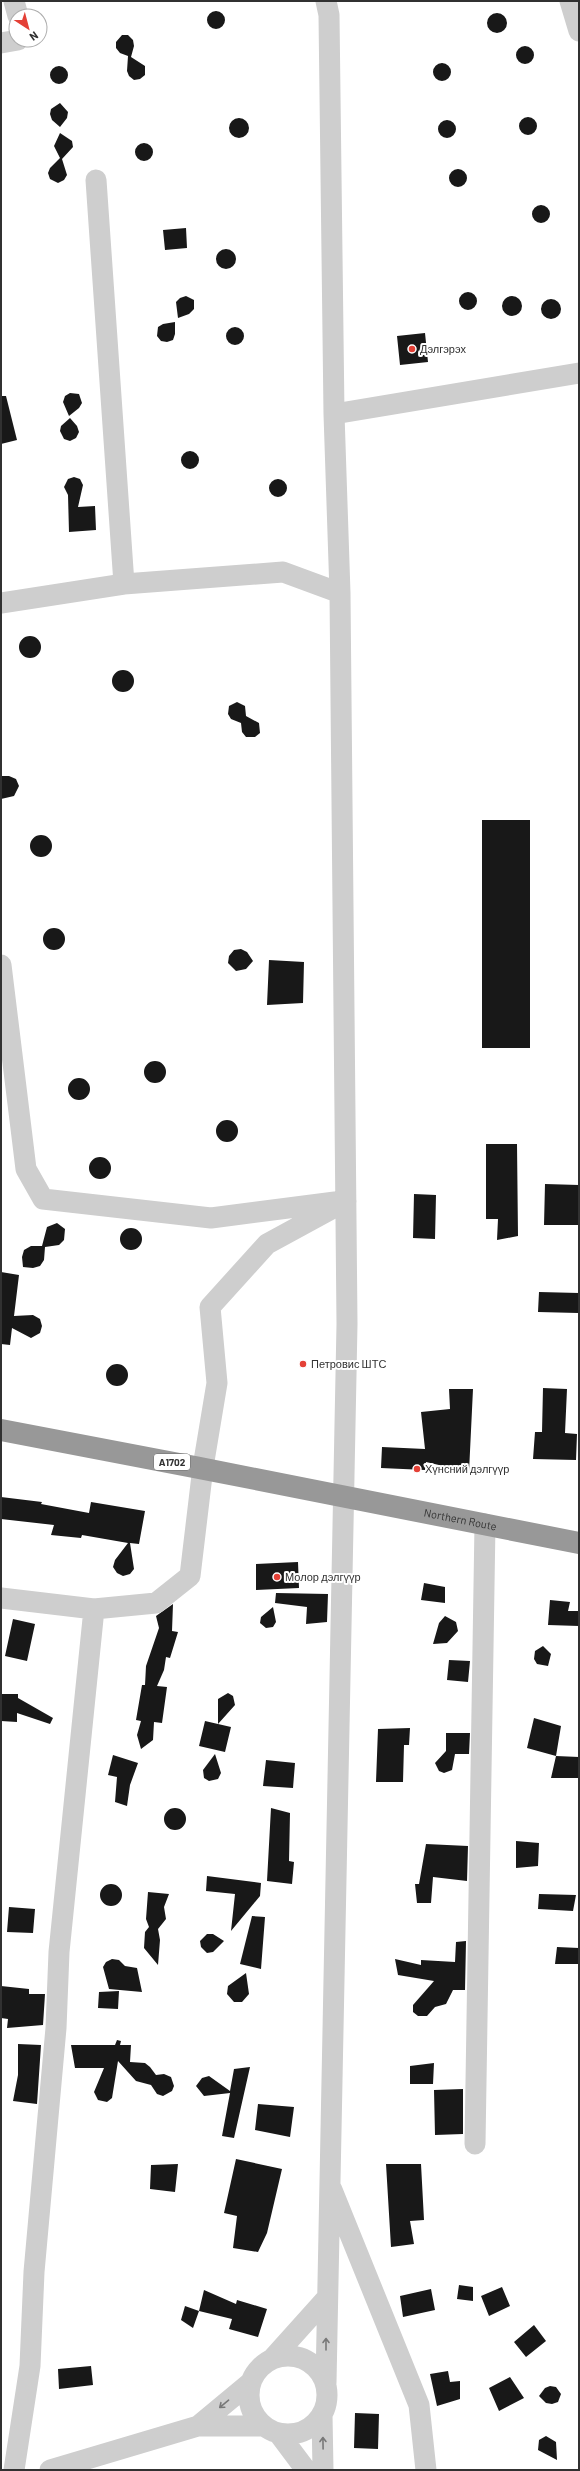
<svg xmlns="http://www.w3.org/2000/svg" width="580" height="2471" viewBox="0 0 580 2471" font-family="Barlow,sans-serif">
<rect width="100%" height="100%" fill="#fff"/>
<path fill="#181818" d="M207 20a9 9 0 1 1 18 0a9 9 0 1 1-18 0Z
M487 23a10 10 0 1 1 20 0a10 10 0 1 1-20 0Z
M 122,35 L 128,35 L 133,40 L 134,46 L 131,57 L 145,66 L 145,75 L 140,79 L 134,80 L 129,76 L 127,71 L 128,56 L 120,53 L 116,48 L 116,42 Z
M516 55a9 9 0 1 1 18 0a9 9 0 1 1-18 0Z
M433 72a9 9 0 1 1 18 0a9 9 0 1 1-18 0Z
M50 75a9 9 0 1 1 18 0a9 9 0 1 1-18 0Z
M 60,103 L 68,112 L 67,118 L 60,127 L 52,120 L 50,114 L 51,109 Z
M519 126a9 9 0 1 1 18 0a9 9 0 1 1-18 0Z
M229 128a10 10 0 1 1 20 0a10 10 0 1 1-20 0Z
M438 129a9 9 0 1 1 18 0a9 9 0 1 1-18 0Z
M 60,133 L 72,141 L 73,147 L 62,159 L 67,175 L 64,180 L 58,183 L 50,179 L 48,173 L 50,168 L 60,158 L 54,146 Z
M135 152a9 9 0 1 1 18 0a9 9 0 1 1-18 0Z
M449 178a9 9 0 1 1 18 0a9 9 0 1 1-18 0Z
M532 214a9 9 0 1 1 18 0a9 9 0 1 1-18 0Z
M 186,228 L 187,248 L 165,250 L 163,230 Z
M216 259a10 10 0 1 1 20 0a10 10 0 1 1-20 0Z
M459 301a9 9 0 1 1 18 0a9 9 0 1 1-18 0Z
M 186,296 L 194,300 L 194,309 L 189,314 L 178,318 L 176,302 L 180,298 Z
M502 306a10 10 0 1 1 20 0a10 10 0 1 1-20 0Z
M541 309a10 10 0 1 1 20 0a10 10 0 1 1-20 0Z
M 175,322 L 175,334 L 173,340 L 167,342 L 161,341 L 157,336 L 158,327 L 163,324 Z
M226 336a9 9 0 1 1 18 0a9 9 0 1 1-18 0Z
M 425,333 L 428,362 L 400,365 L 397,336 Z
M 70,393 L 79,394 L 82,403 L 79,408 L 69,416 L 63,402 L 65,396 Z
M 1,396 L 6,396 L 17,440 L 1,444 Z
M 70,418 L 77,426 L 79,432 L 76,438 L 70,441 L 64,439 L 60,431 L 61,426 Z
M181 460a9 9 0 1 1 18 0a9 9 0 1 1-18 0Z
M 74,477 L 80,479 L 83,485 L 78,507 L 95,506 L 96,530 L 69,532 L 68,495 L 64,487 L 68,479 Z
M269 488a9 9 0 1 1 18 0a9 9 0 1 1-18 0Z
M19 647a11 11 0 1 1 22 0a11 11 0 1 1-22 0Z
M112 681a11 11 0 1 1 22 0a11 11 0 1 1-22 0Z
M 237,702 L 245,706 L 246,716 L 259,723 L 260,733 L 255,737 L 246,737 L 242,732 L 241,723 L 231,719 L 228,714 L 229,706 Z
M 1,776 L 9,776 L 16,779 L 19,786 L 14,796 L 1,799 Z
M 482,820 L 530,820 L 530,1048 L 482,1048 Z
M30 846a11 11 0 1 1 22 0a11 11 0 1 1-22 0Z
M43 939a11 11 0 1 1 22 0a11 11 0 1 1-22 0Z
M 241,949 L 247,952 L 253,961 L 246,969 L 236,971 L 228,963 L 229,956 L 234,950 Z
M 269,960 L 304,962 L 303,1003 L 267,1005 Z
M144 1072a11 11 0 1 1 22 0a11 11 0 1 1-22 0Z
M68 1089a11 11 0 1 1 22 0a11 11 0 1 1-22 0Z
M216 1131a11 11 0 1 1 22 0a11 11 0 1 1-22 0Z
M 486,1144 L 517,1144 L 518,1236 L 497,1240 L 498,1219 L 486,1219 Z
M89 1168a11 11 0 1 1 22 0a11 11 0 1 1-22 0Z
M 545,1184 L 579,1185 L 579,1225 L 544,1225 Z
M 414,1194 L 436,1195 L 435,1239 L 413,1238 Z
M 57,1223 L 65,1229 L 64,1240 L 59,1245 L 45,1247 L 44,1260 L 40,1266 L 33,1268 L 23,1267 L 22,1257 L 24,1250 L 31,1246 L 42,1246 L 47,1227 Z
M120 1239a11 11 0 1 1 22 0a11 11 0 1 1-22 0Z
M 1,1272 L 19,1275 L 14,1316 L 33,1315 L 40,1319 L 42,1326 L 40,1333 L 31,1338 L 12,1328 L 10,1345 L 1,1344 Z
M 539,1292 L 579,1293 L 578,1313 L 538,1312 Z
M106 1375a11 11 0 1 1 22 0a11 11 0 1 1-22 0Z
M 543,1388 L 567,1389 L 565,1433 L 577,1434 L 576,1460 L 533,1459 L 535,1432 L 542,1432 Z
M 449,1389 L 473,1389 L 469,1472 L 426,1462 L 425,1470 L 381,1468 L 382,1447 L 425,1449 L 421,1412 L 450,1409 Z
M 1,1497 L 42,1502 L 41,1504 L 89,1513 L 91,1502 L 145,1511 L 139,1544 L 130,1543 L 134,1569 L 130,1574 L 123,1576 L 117,1573 L 113,1567 L 115,1560 L 128,1543 L 82,1535 L 81,1538 L 51,1535 L 54,1525 L 1,1519 Z
M 298,1562 L 299,1588 L 256,1590 L 256,1564 Z
M 424,1583 L 445,1587 L 445,1603 L 421,1600 Z
M 276,1593 L 328,1594 L 327,1622 L 306,1624 L 307,1607 L 275,1603 Z
M 550,1600 L 570,1602 L 568,1611 L 579,1611 L 579,1626 L 548,1625 Z
M 173,1604 L 172,1631 L 178,1632 L 170,1658 L 166,1657 L 164,1670 L 157,1686 L 167,1687 L 162,1723 L 154,1722 L 153,1740 L 141,1749 L 137,1735 L 141,1721 L 136,1720 L 142,1685 L 145,1685 L 146,1666 L 159,1628 L 156,1616 Z
M 273,1607 L 276,1622 L 273,1627 L 266,1628 L 260,1623 L 261,1617 Z
M 445,1616 L 456,1622 L 458,1631 L 447,1643 L 433,1644 L 439,1623 Z
M 13,1619 L 35,1624 L 27,1661 L 5,1656 Z
M 543,1646 L 551,1654 L 548,1666 L 537,1664 L 534,1659 L 535,1651 Z
M 449,1660 L 470,1661 L 468,1682 L 447,1680 Z
M 228,1693 L 233,1696 L 235,1705 L 218,1724 L 218,1699 Z
M 1,1694 L 18,1694 L 18,1698 L 53,1718 L 50,1724 L 17,1713 L 17,1722 L 1,1721 Z
M 534,1718 L 561,1726 L 556,1756 L 527,1748 Z
M 205,1721 L 231,1727 L 225,1752 L 199,1746 Z
M 410,1728 L 409,1745 L 404,1745 L 403,1782 L 376,1782 L 378,1729 Z
M 446,1733 L 470,1733 L 469,1754 L 455,1754 L 452,1770 L 444,1773 L 439,1771 L 435,1763 L 446,1751 Z
M 215,1754 L 221,1773 L 218,1779 L 209,1781 L 204,1778 L 203,1770 Z
M 113,1755 L 138,1763 L 130,1785 L 127,1806 L 115,1802 L 117,1777 L 108,1775 Z
M 556,1756 L 579,1757 L 579,1778 L 551,1778 Z
M 266,1760 L 295,1763 L 293,1788 L 263,1786 Z
M 271,1808 L 290,1813 L 289,1861 L 294,1862 L 292,1884 L 267,1881 Z
M164 1819a11 11 0 1 1 22 0a11 11 0 1 1-22 0Z
M 516,1841 L 539,1843 L 538,1866 L 516,1868 Z
M 426,1844 L 468,1846 L 467,1881 L 433,1877 L 431,1903 L 417,1903 L 415,1884 L 419,1884 Z
M 207,1876 L 261,1883 L 260,1896 L 231,1931 L 235,1894 L 206,1891 Z
M100 1895a11 11 0 1 1 22 0a11 11 0 1 1-22 0Z
M 148,1892 L 169,1894 L 164,1907 L 166,1919 L 158,1929 L 160,1940 L 158,1965 L 144,1948 L 145,1932 L 149,1927 L 146,1919 Z
M 539,1894 L 576,1895 L 573,1911 L 538,1909 Z
M 9,1907 L 35,1909 L 33,1933 L 7,1932 Z
M 252,1916 L 265,1917 L 261,1969 L 240,1964 Z
M 207,1934 L 213,1934 L 224,1941 L 213,1952 L 207,1953 L 201,1947 L 200,1941 Z
M 466,1941 L 465,1990 L 453,1990 L 446,2004 L 435,2007 L 427,2016 L 418,2016 L 413,2012 L 413,2005 L 434,1981 L 398,1975 L 395,1959 L 421,1965 L 421,1960 L 455,1962 L 456,1942 Z
M 557,1947 L 579,1948 L 579,1964 L 555,1964 Z
M 112,1959 L 119,1960 L 125,1966 L 137,1968 L 142,1992 L 109,1989 L 103,1967 L 106,1962 Z
M 246,1973 L 249,1994 L 242,2002 L 234,2002 L 227,1994 L 228,1986 Z
M 1,1986 L 29,1989 L 29,1994 L 45,1994 L 43,2025 L 7,2028 L 8,2019 L 1,2018 Z
M 119,1991 L 118,2009 L 98,2008 L 99,1992 Z
M 117,2040 L 121,2041 L 120,2045 L 131,2045 L 130,2062 L 145,2063 L 150,2067 L 156,2075 L 164,2074 L 171,2077 L 174,2086 L 172,2091 L 163,2096 L 157,2094 L 151,2085 L 136,2081 L 118,2061 L 112,2098 L 107,2102 L 98,2100 L 94,2092 L 104,2068 L 75,2068 L 71,2045 L 115,2045 Z
M 18,2044 L 41,2045 L 37,2104 L 13,2101 L 18,2075 Z
M 434,2063 L 433,2084 L 410,2084 L 410,2066 Z
M 250,2067 L 234,2138 L 222,2136 L 230,2093 L 204,2096 L 196,2086 L 202,2078 L 209,2076 L 230,2091 L 234,2069 Z
M 463,2089 L 463,2134 L 435,2135 L 434,2090 Z
M 258,2104 L 294,2107 L 290,2137 L 255,2130 Z
M 236,2159 L 282,2169 L 267,2233 L 258,2252 L 233,2248 L 237,2216 L 224,2213 Z
M 178,2164 L 175,2192 L 150,2189 L 151,2165 Z
M 386,2164 L 421,2164 L 424,2220 L 410,2221 L 414,2244 L 391,2247 Z
M 459,2285 L 473,2287 L 473,2301 L 457,2299 Z
M 502,2287 L 510,2306 L 489,2316 L 481,2296 Z
M 431,2289 L 435,2310 L 403,2317 L 400,2296 Z
M 204,2290 L 236,2304 L 237,2300 L 267,2309 L 258,2337 L 229,2329 L 232,2319 L 199,2311 Z
M 185,2306 L 199,2311 L 193,2328 L 181,2320 Z
M 534,2325 L 546,2341 L 526,2357 L 514,2342 Z
M 91,2366 L 93,2385 L 59,2389 L 58,2369 Z
M 448,2371 L 450,2382 L 460,2381 L 460,2399 L 437,2406 L 430,2374 Z
M 510,2377 L 524,2398 L 499,2411 L 489,2388 Z
M 550,2386 L 556,2387 L 561,2394 L 558,2402 L 552,2404 L 546,2403 L 539,2396 L 545,2388 Z
M 355,2413 L 379,2414 L 378,2449 L 354,2448 Z
M 546,2436 L 556,2442 L 557,2460 L 538,2450 L 539,2440 Z"/>
<g fill="none" stroke-linecap="round" stroke-linejoin="round">
<path stroke="#cecece" stroke-width="21" d="M 14,1 L 18,16
M 570,1 L 579,31
M 1,43 L 18,40
M 96,180 L 124,584
M 334,414 L 579,373
M 1,603 L 124,584 L 283,572 L 340,593
M 1,965 L 26,1169 L 43,1199 L 211,1218 L 335,1202
M 1,1598 L 94,1609 L 59,1952 L 56,2028 L 34,2272 L 30,2366 L 14,2470
M 94,1609 L 156,1603 L 190,1576 L 203,1467 L 217,1383 L 210,1307 L 267,1244 L 346,1201
M 475,2144 L 485,1524
M 332,2190 L 419,2405 L 426,2470
M249 2395a39 39 0 1 1 78 0a39 39 0 1 1-78 0Z
M 273,2358 L 326,2299
M 326,2383 L 347,1324 L 340,593 L 334,414 L 329,15 L 326,1
M 322,2415 L 323,2470
M 198,2426 L 251,2382
M 279,2434 L 306,2470
M 50,2470 L 198,2426 L 264,2426"/>
<path stroke="#989898" stroke-width="22" id="s1" d="M 1,1430 C 194,1466 386,1505 579,1543"/>
</g>
<defs><path id="oneway-shaft" d="M-6 0H5M1.5-3L5.5 0L1.5 3" fill="none" stroke-width="1.6" stroke-linecap="round" stroke-linejoin="round"/></defs>
<g stroke="#787878">
<use href="#oneway-shaft" transform="translate(326 2344) rotate(-90)"/>
<use href="#oneway-shaft" transform="translate(224 2404) rotate(140)"/>
<use href="#oneway-shaft" transform="translate(323 2443) rotate(-91)"/>
</g>
<g fill="#e44036" stroke="#fff" stroke-width="1.5">
<circle cx="412" cy="349" r="4"/>
<circle cx="303" cy="1364" r="4"/>
<circle cx="417" cy="1469" r="4"/>
<circle cx="277" cy="1577" r="4"/>
</g>
<g text-anchor="middle" stroke-width="4" stroke-linejoin="round" paint-order="stroke">
<rect fill="#fff" stroke="#6f6f6f" stroke-width="1" x="154" y="1454" width="36" height="16" rx="3"/>
<g font-size="10" font-weight="bold" fill="#313131">
<text x="172" y="1466">A1702</text>
</g>
<g font-size="11" fill="#313131" stroke="#fff" text-anchor="start">
<text x="420" y="353">Дэлгэрэх</text>
<text x="311" y="1368">Петровис ШТС</text>
<text x="425" y="1473">Хүнсний дэлгүүр</text>
<text x="285" y="1581">Молор дэлгүүр</text>
</g>
<g font-size="11" fill="#313131" stroke="#fff">
<text dy="4" stroke="none"><textPath href="#s1" startOffset="468">Northern Route</textPath></text>
</g>
</g>
<rect width="580" height="2471" fill="none" stroke="#313131" stroke-width="4"/>
<g transform="translate(28 28) rotate(144)"><circle r="19" fill="#ffffff" stroke="#adadad"/>
<path d="M0-3L7 15L0 10L-7 15Z" fill="#e44036"/>
<text y="-6" font-size="11" font-weight="bold" text-anchor="middle" fill="#313131">N</text>
</g>
</svg>
